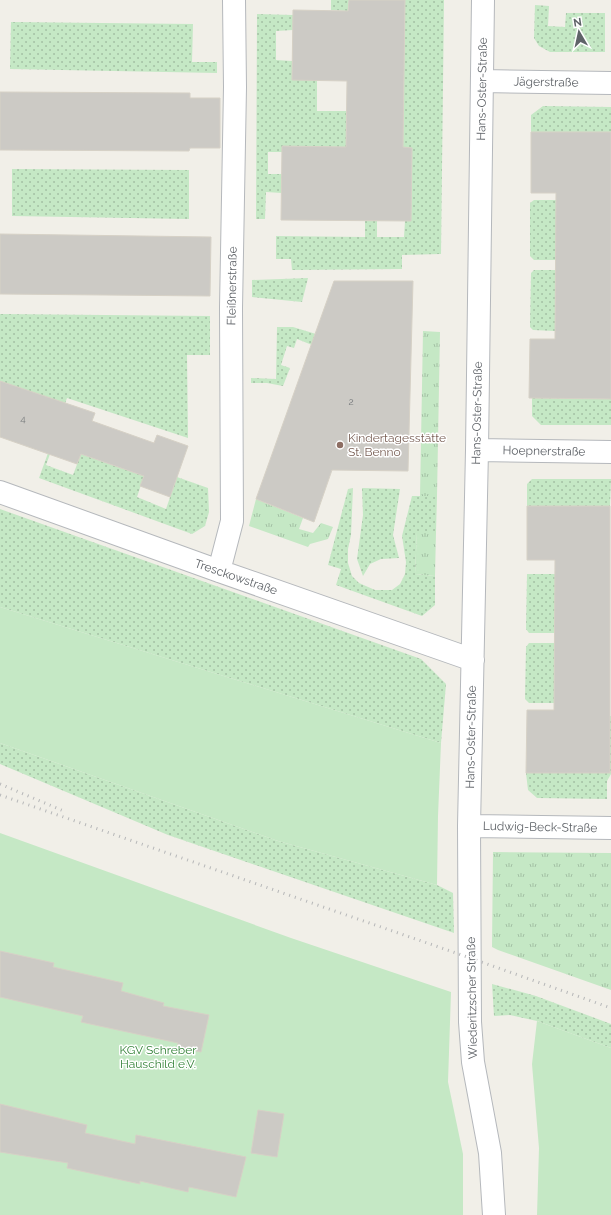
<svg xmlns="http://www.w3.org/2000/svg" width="611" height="1215" viewBox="0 0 611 1215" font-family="Raleway,sans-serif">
<defs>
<pattern id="grass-dots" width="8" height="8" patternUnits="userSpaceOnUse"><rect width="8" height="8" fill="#c5e8c5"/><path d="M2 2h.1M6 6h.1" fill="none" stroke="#a3c0a4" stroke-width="1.8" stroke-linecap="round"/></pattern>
<pattern id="park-tufts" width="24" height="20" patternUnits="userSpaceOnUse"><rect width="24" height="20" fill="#c5e8c5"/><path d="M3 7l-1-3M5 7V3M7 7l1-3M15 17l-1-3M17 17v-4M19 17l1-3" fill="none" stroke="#a3c0a4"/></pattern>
</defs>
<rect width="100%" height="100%" fill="#f1efe8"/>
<path fill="url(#grass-dots)" d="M 331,0 L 349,0 L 348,11 L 331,10 Z
M 405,0 L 444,0 L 441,254 L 402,255 L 402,269 L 292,270 L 291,259 L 276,259 L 276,236 L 365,237 L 365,221 L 377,221 L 377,237 L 404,237 L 405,221 L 411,221 L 412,148 L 403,147 Z
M 535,5 L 549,6 L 548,26 L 565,27 L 566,13 L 605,13 L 605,52 L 550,52 L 539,46 L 534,38 Z
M 257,14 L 293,15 L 293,30 L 276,31 L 276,60 L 292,61 L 292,80 L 317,80 L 317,111 L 346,111 L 346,147 L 283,146 L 282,152 L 268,152 L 268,174 L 282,174 L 282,193 L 266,192 L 265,219 L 256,219 Z
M 11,22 L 193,24 L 192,62 L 217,62 L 217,73 L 10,69 Z
M 543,106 L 611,107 L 611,132 L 531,132 L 531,115 Z
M 12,169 L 189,170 L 189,219 L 12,216 Z
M 534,200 L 556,200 L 556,260 L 534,260 L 530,256 L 530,203 Z
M 534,270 L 556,270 L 555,331 L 533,330 L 530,327 L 531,273 Z
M 308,278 L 302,302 L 252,297 L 252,280 Z
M 0,314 L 210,316 L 210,355 L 187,355 L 188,438 L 67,398 L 48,453 L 50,454 L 46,465 L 73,475 L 81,454 L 144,476 L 137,497 L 166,509 L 177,477 L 208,488 L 209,512 L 205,526 L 192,534 L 39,478 L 48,453 L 0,381 Z
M 277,327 L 293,327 L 316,334 L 312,345 L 297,339 L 294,348 L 287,346 L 281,365 L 290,368 L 283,386 L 267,383 L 251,383 L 251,378 L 276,379 Z
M 532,398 L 611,399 L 611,425 L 541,425 L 532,416 Z
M 532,479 L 611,479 L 610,506 L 527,506 L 527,484 Z
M 353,488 L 351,535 L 348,549 L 348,563 L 352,576 L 359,583 L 375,590 L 392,590 L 400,584 L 405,574 L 406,562 L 402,536 L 412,496 L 437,496 L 436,532 L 417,532 L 415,574 L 435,576 L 435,605 L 422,616 L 336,585 L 341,569 L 328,565 L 348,489 Z
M 362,488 L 400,489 L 393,535 L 399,558 L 381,559 L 370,564 L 363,576 L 357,559 L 363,515 Z
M 0,509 L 421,659 L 446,684 L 441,743 L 0,607 Z
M 527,574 L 555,574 L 555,633 L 529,633 L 526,629 Z
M 529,643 L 555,643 L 554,703 L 529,703 L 525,699 L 526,647 Z
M 610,716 L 611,716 L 611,774 L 607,781 L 607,799 L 537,798 L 528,790 L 526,773 Z
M 0,743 L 278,841 L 437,885 L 453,893 L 454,933 L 168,835 L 0,764 Z
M 492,984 L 536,996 L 611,1024 L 611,1048 L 537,1021 L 510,1015 L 494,1016 Z"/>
<path fill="url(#park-tufts)" d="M 423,331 L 440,332 L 437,496 L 420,496 Z
M 256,499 L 303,518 L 299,529 L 313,533 L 321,523 L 333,527 L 328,539 L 310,544 L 308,547 L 249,526 Z
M 417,531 L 436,532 L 435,576 L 415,574 Z
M 493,852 L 611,853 L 611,990 L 498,950 L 492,947 Z"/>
<path fill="#c5e8c5" d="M 0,607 L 441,743 L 438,816 L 437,885 L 278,841 L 0,743 Z
M 0,833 L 291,938 L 451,992 L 448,1082 L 463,1154 L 463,1215 L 0,1215 Z
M 537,1021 L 611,1048 L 611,1215 L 537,1215 L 539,1148 L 532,1064 Z"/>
<path fill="#cccac5" stroke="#d6d1c6" d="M 349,0 L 405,0 L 403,147 L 412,148 L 411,221 L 281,220 L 282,146 L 346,147 L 347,81 L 292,80 L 293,10 L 348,11 Z
M 0,92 L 190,93 L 190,98 L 220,98 L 220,148 L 190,148 L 189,151 L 0,150 Z
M 531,132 L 611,132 L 611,399 L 529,398 L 530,339 L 555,339 L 556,193 L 531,193 Z
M 0,234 L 211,237 L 210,296 L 0,294 Z
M 334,281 L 413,281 L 408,471 L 332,470 L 314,522 L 256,499 Z
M 0,381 L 95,413 L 92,421 L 154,443 L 157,435 L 188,446 L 170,497 L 140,486 L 144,476 L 81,454 L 77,464 L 0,437 Z
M 527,506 L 610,506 L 610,773 L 526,773 L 527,710 L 554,710 L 555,560 L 527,560 Z
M 0,951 L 54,963 L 53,967 L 123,983 L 121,991 L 164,1003 L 163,1006 L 209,1015 L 201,1052 L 177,1047 L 178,1043 L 81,1022 L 83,1016 L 0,997 Z
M 0,1104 L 87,1125 L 85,1133 L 135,1144 L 136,1135 L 246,1157 L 236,1197 L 189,1187 L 188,1192 L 140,1181 L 140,1184 L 67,1168 L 68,1163 L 0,1152 Z
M 258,1110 L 284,1114 L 277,1157 L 251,1153 Z"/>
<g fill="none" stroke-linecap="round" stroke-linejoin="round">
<g stroke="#b5b8bc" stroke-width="24">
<path id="minor" d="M 483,0 L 477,450 L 469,826 L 470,1022 L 473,1062 L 490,1153 L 494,1215
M 482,81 L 611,83
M 477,450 L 611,452
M 0,492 L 219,571 L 473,660
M 219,571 L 232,521 L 231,308 L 235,87 L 234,0
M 469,826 L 611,828"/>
</g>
<use href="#minor" stroke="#fff" stroke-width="22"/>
<path stroke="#b6b7b8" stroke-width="3" stroke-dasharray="1 5" stroke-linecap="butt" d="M 0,784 L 66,812
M 0,795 L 456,953 L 611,1008"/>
</g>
<circle fill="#8d6e63" stroke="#fff" stroke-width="1.5" cx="340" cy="445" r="4"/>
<g text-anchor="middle" stroke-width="3" stroke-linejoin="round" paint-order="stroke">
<g font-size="10" fill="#7a7d7f">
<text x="351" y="405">2</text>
<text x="23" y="422">4</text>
</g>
<g font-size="12" fill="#5f6368" stroke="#fff">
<text transform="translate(546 82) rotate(1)" y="4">Jägerstraße</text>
<text transform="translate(482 89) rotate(-89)" y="4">Hans-Oster-Straße</text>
<text transform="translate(232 286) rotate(-89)" y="4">Fleißnerstraße</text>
<text transform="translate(477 413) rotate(-89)" y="4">Hans-Oster-Straße</text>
<text transform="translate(544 451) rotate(1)" y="4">Hoepnerstraße</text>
<text transform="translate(236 577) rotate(19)" y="4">Tresckowstraße</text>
<text transform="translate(471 737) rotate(-89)" y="4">Hans-Oster-Straße</text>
<text transform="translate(540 827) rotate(1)" y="4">Ludwig-Beck-Straße</text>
<text transform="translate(472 998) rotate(-91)" y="4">Wiederitzscher Straße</text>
</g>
<g font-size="12" fill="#785e54" stroke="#fff" text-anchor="start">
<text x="348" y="442">Kindertagesstätte<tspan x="348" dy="14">St. Benno</tspan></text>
</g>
<g font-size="12" fill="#348238" stroke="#fff">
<text x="158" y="1054">KGV Schreber<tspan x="158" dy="14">Hauschild e.V.</tspan></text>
</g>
</g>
<g transform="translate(579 32) rotate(351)" stroke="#ffffff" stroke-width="3" paint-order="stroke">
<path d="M0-3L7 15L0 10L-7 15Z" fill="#5f6368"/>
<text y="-6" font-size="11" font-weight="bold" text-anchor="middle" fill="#5f6368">N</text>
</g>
</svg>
